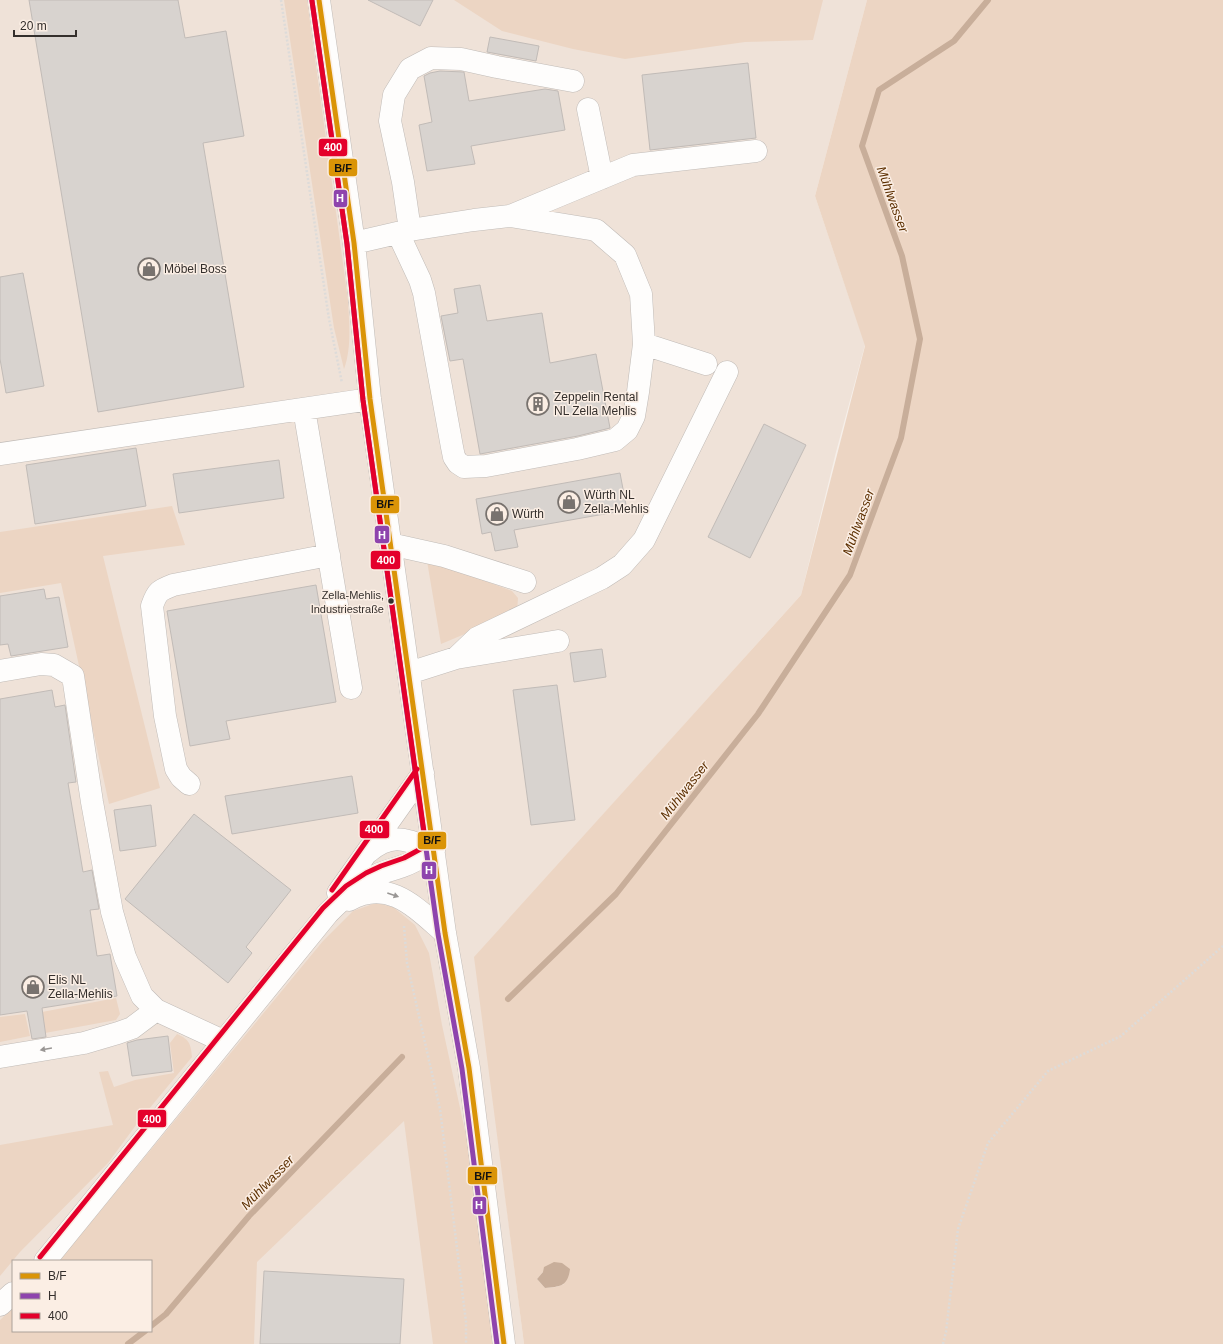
<svg xmlns="http://www.w3.org/2000/svg" width="1223" height="1344" viewBox="0 0 1223 1344" font-family="Arial,sans-serif">
<rect width="100%" height="100%" fill="#f6efe9"/>
<path fill="#efe2d8" fill-rule="evenodd" d="M 0,0 L 867,0 L 815,196 L 865,345 L 836,452 L 801,595 L 475,957 L 524,1344 L 0,1344 ZM 13,1261 L 151,1261 L 151,1331 L 13,1331 Z"/>
<path fill="#ecd5c3" fill-rule="evenodd" d="M 284,0 L 307,0 L 348,300 C 349,322 352,347 344,369 L 334,328 Z
M 454,0 L 823,0 L 813,40 L 745,42 L 625,59 L 573,49 L 502,31 Z
M 867,0 L 1223,0 L 1223,1344 L 524,1344 L 474,957 L 801,595 L 865,346 L 815,196 ZM 543,1272 L 564,1284 L 556,1287 L 545,1288 L 537,1279 Z
M 172,506 L 185,545 L 103,556 L 160,788 L 109,804 L 61,583 L 0,593 L 0,532 Z
M 427,561 L 440,564 L 512,591 L 518,598 L 517,612 L 441,644 Z
M 376,903 L 393,907 L 415,925 L 429,953 L 442,1025 L 467,1140 L 496,1344 L 433,1344 L 404,1121 L 257,1262 L 254,1344 L 0,1344 L 0,1320 L 13,1308 L 13,1331 L 151,1331 L 151,1261 L 59,1261 L 323,941 L 353,911 Z
M 116,998 L 120,1014 L 116,1020 L 45,1033 L 42,1012 Z
M 25,1014 L 30,1036 L 0,1042 L 0,1017 Z
M 177,1034 C 189,1039 191,1044 192,1057 L 139,1121 L 108,1163 L 20,1252 L 0,1276 L 0,1145 L 113,1125 L 99,1072 L 108,1071 L 114,1087 L 135,1080 L 174,1073 L 170,1043 Z"/>
<path fill="#c8ae9a" d="M 554,1262 L 562,1263 L 570,1269 C 568,1286 560,1287 545,1288 L 537,1279 L 543,1272 L 544,1267 Z"/>
<g fill="none" stroke-linecap="round" stroke-linejoin="round">
<path stroke="#c8ae9a" stroke-width="6" d="M 508,999 L 616,894 L 758,714 L 850,575 L 901,438 L 920,339 L 902,256 L 862,146 L 879,90 L 954,41 L 988,0
M 151,1326 L 166,1314 L 249,1216 L 402,1057
M 128,1344 L 145,1331"/>
</g>
<path fill="#d8d3cf" stroke="#c1bbb7" d="M 29,0 L 178,0 L 185,38 L 226,31 L 244,136 L 203,143 L 244,387 L 98,412 Z
M 368,0 L 433,0 L 420,26 Z
M 490,37 L 539,46 L 536,61 L 487,52 Z
M 748,63 L 756,138 L 650,150 L 642,75 Z
M 440,71 L 464,72 L 469,101 L 545,89 L 558,91 L 565,130 L 471,146 L 475,164 L 427,171 L 419,125 L 432,122 L 424,76 L 430,73 Z
M 23,273 L 44,386 L 6,393 L 0,359 L 0,277 Z
M 480,285 L 487,321 L 542,313 L 550,363 L 596,354 L 610,428 L 578,436 L 480,454 L 463,359 L 450,361 L 441,316 L 458,313 L 454,289 Z
M 764,424 L 806,445 L 750,558 L 708,537 Z
M 136,448 L 146,506 L 35,524 L 26,465 Z
M 279,460 L 284,498 L 179,513 L 173,474 Z
M 620,473 L 627,510 L 514,530 L 518,547 L 495,551 L 491,532 L 482,534 L 476,499 Z
M 316,585 L 336,702 L 226,721 L 230,739 L 190,746 L 167,611 Z
M 44,589 L 46,599 L 59,597 L 68,647 L 11,656 L 8,644 L 0,645 L 0,596 Z
M 602,649 L 606,677 L 574,682 L 570,653 Z
M 557,685 L 575,820 L 531,825 L 513,690 Z
M 52,690 L 55,707 L 65,705 L 76,782 L 68,783 L 83,872 L 92,870 L 99,909 L 90,910 L 97,956 L 110,954 L 117,996 L 42,1008 L 46,1037 L 32,1039 L 27,1011 L 0,1015 L 0,699 Z
M 352,776 L 358,813 L 232,834 L 225,796 Z
M 151,805 L 156,846 L 120,851 L 114,810 Z
M 194,814 L 291,890 L 246,947 L 252,953 L 228,983 L 125,899 Z
M 168,1036 L 172,1071 L 132,1076 L 127,1043 L 137,1040 Z
M 264,1271 L 404,1279 L 400,1344 L 260,1344 Z"/>
<g fill="none" stroke-linecap="round" stroke-linejoin="round">
<g stroke="#c0bbb7" stroke-width="23">
<path id="minor" d="M 319,0 L 354,243 L 370,399 L 445,933 L 469,1068 L 504,1344
M 588,109 L 602,178
M 510,216 L 633,165 L 756,151
M 410,230 L 403,182 L 390,121 L 394,95 L 410,69 L 431,58 L 461,59 L 497,67 L 573,81
M 354,243 L 410,230 L 474,220 L 510,216 L 596,230 L 625,255 L 641,294 L 644,344 L 638,392 L 634,416 L 627,430 L 615,440 L 577,449 L 486,466 L 464,467 L 458,463 L 454,457 L 452,447 L 424,293 L 420,280 L 398,233
M 644,344 L 706,364
M 304,409 L 351,688
M 0,454 L 370,399
M 390,544 L 444,556 L 525,582
M 456,658 L 477,638 L 602,578 L 622,565 L 644,540 L 727,372
M 0,671 L 41,664 L 54,665 L 73,676 L 92,802 L 112,912 L 125,957 L 142,996 L 156,1010 L 223,1041
M 409,673 L 456,658 L 558,641
M 189,784 L 181,777 L 176,769 L 165,716 L 152,606 C 157,591 160,590 173,585 L 329,555
M 368,852 C 393,831 407,840 434,850
M 338,893 L 423,773
M 349,900 C 389,877 417,909 445,933
M 0,1057 L 84,1043 L 118,1033 L 132,1028 L 156,1010
M 45,1261 L 328,913 C 343,898 358,884 377,875 C 385,871 395,869 403,866 C 414,862 424,856 434,850
M 0,1305 L 13,1293"/>
</g>
<path stroke="#dddbd9" stroke-width="2.5" stroke-dasharray="2 2" stroke-linecap="butt" d="M 281,0 L 329,319 L 342,383
M 404,926 L 407,963 L 440,1109 L 466,1322 L 466,1344
M 943,1344 L 946,1332 L 958,1229 L 988,1143 L 1048,1071 L 1121,1036 L 1223,946"/>
<use href="#minor" stroke="#fefdfc" stroke-width="22"/>
<g stroke="#fbeee4" stroke-width="8">
<path id="bus-1" d="M 319,0 L 354,243 L 370,399 L 445,933 L 469,1068 L 504,1344"/>
</g>
<g stroke="#fbeee4" stroke-width="8">
<path id="bus-2" d="M 312,1 L 347,244 L 363,400 L 438,934 L 462,1069 L 497,1344"/>
</g>
<g stroke="#fbeee4" stroke-width="8">
<path id="bus-3" d="M 332,890 L 417,769
M 40,1257 L 323,908 L 346,886 L 366,873 L 381,866 L 404,858 L 426,846 L 363,400 L 347,244 L 312,1"/>
</g>
<use href="#bus-1" stroke="#da9407" stroke-width="5"/>
<use href="#bus-2" stroke="#8e44ad" stroke-width="5"/>
<use href="#bus-3" stroke="#e4002b" stroke-width="5"/>
</g>
<defs><path id="oneway-solid" d="M-6-.8H1V-3.2L6.5 0L1 3.2V.8H-6Z"/></defs>
<g fill="#999694">
<use href="#oneway-solid" transform="translate(393 895) rotate(19)"/>
<use href="#oneway-solid" transform="translate(46 1049) rotate(170)"/>
</g>
<defs>
<g id="shop-ring" transform="scale(1.15)"><circle r="9.5" fill="#fbeee4" stroke="#78726e" stroke-width="1.5"/><path d="M-5-2.5h2.3a2.7 3.5 0 0 1 5.4 0H5L5.5 6h-11ZM-1.5-2.5h3a1.5 2.3 0 0 0-3 0Z" fill="#78726e"/></g>
<g id="building-ring" transform="scale(1.15)"><circle r="9.5" fill="#fbeee4" stroke="#78726e" stroke-width="1.5"/><path d="M-4-6H4V6H1V3H-1V6H-4ZM-2.5-4.3h1.7v1.8h-1.7ZM.8-4.3h1.7v1.8H.8ZM-2.5-1h1.7V.8h-1.7ZM.8-1h1.7V.8H.8Z" fill="#78726e"/></g>
</defs>
<g fill-rule="evenodd">
<use href="#shop-ring" x="149" y="269"/>
<use href="#building-ring" x="538" y="404"/>
<use href="#shop-ring" x="569" y="502"/>
<use href="#shop-ring" x="497" y="514"/>
<use href="#shop-ring" x="33" y="987"/>
</g>
<circle fill="#342f2c" stroke="#fbeee4" stroke-width="1.5" cx="391" cy="601" r="3.5"/>
<g text-anchor="middle" stroke-width="3" stroke-linejoin="round" paint-order="stroke">
<g font-size="11" fill="#342f2c" stroke="#fbeee4" text-anchor="end">
<text x="384" y="599">Zella-Mehlis,<tspan x="384" dy="14">Industriestraße</tspan></text>
</g>
<g font-size="12" fill="#342f2c" stroke="#fbeee4" text-anchor="start">
<text x="164" y="273">Möbel Boss</text>
<text x="554" y="401">Zeppelin Rental<tspan x="554" dy="14">NL Zella Mehlis</tspan></text>
<text x="584" y="499">Würth NL<tspan x="584" dy="14">Zella-Mehlis</tspan></text>
<text x="512" y="518">Würth</text>
<text x="48" y="984">Elis NL<tspan x="48" dy="14">Zella-Mehlis</tspan></text>
</g>
<g font-size="13" font-style="italic" fill="#5c2f00" stroke="#fbeee4">
<text transform="translate(893 199) rotate(70)" y="5">Mühlwasser</text>
<text transform="translate(858 522) rotate(-70)" y="5">Mühlwasser</text>
<text transform="translate(684 790) rotate(-52)" y="5">Mühlwasser</text>
<text transform="translate(267 1182) rotate(-46)" y="5">Mühlwasser</text>
</g>
</g>
<g stroke="#fbeee4" stroke-width="1.5">
<rect x="318" y="138" width="30" height="19" rx="4" fill="#e4002b"/>
<rect x="328" y="158" width="30" height="19" rx="4" fill="#da9407"/>
<rect x="333" y="189" width="15" height="19" rx="4" fill="#8e44ad"/>
<rect x="370" y="495" width="30" height="19" rx="4" fill="#da9407"/>
<rect x="374" y="525" width="16" height="19" rx="4" fill="#8e44ad"/>
<rect x="370" y="550" width="31" height="20" rx="4" fill="#e4002b"/>
<rect x="359" y="820" width="31" height="19" rx="4" fill="#e4002b"/>
<rect x="417" y="831" width="30" height="19" rx="4" fill="#da9407"/>
<rect x="421" y="861" width="16" height="19" rx="4" fill="#8e44ad"/>
<rect x="137" y="1109" width="30" height="19" rx="4" fill="#e4002b"/>
<rect x="467" y="1166" width="31" height="19" rx="4" fill="#da9407"/>
<rect x="472" y="1196" width="15" height="19" rx="4" fill="#8e44ad"/>
</g>
<g font-size="11" text-anchor="middle" font-weight="bold" fill="#fff">
<text x="333" y="151">400</text>
<text x="340" y="202">H</text>
<text x="382" y="539">H</text>
<text x="386" y="564">400</text>
<text x="374" y="833">400</text>
<text x="429" y="874">H</text>
<text x="152" y="1123">400</text>
<text x="479" y="1209">H</text>
</g>
<g font-size="11" text-anchor="middle" font-weight="bold" fill="#111">
<text x="343" y="172">B/F</text>
<text x="385" y="508">B/F</text>
<text x="432" y="844">B/F</text>
<text x="483" y="1180">B/F</text>
</g>
<rect x="12" y="1260" width="140" height="72" fill="#fbeee4" stroke="#aba29a"/>
<rect x="20" y="1273" width="20" height="6" fill="#da9407" stroke="#aba29a"/>
<text x="48" y="1280" font-size="12" fill="#342f2c">B/F</text>
<rect x="20" y="1293" width="20" height="6" fill="#8e44ad" stroke="#aba29a"/>
<text x="48" y="1300" font-size="12" fill="#342f2c">H</text>
<rect x="20" y="1313" width="20" height="6" fill="#e4002b" stroke="#aba29a"/>
<text x="48" y="1320" font-size="12" fill="#342f2c">400</text>
<path d="M14 30v6h62v-6" fill="none" stroke="#342f2c" stroke-width="2"/>
<text x="20" y="30" font-size="12" fill="#342f2c" stroke="#fbeee4" stroke-width="3" paint-order="stroke">20 m</text>
</svg>
